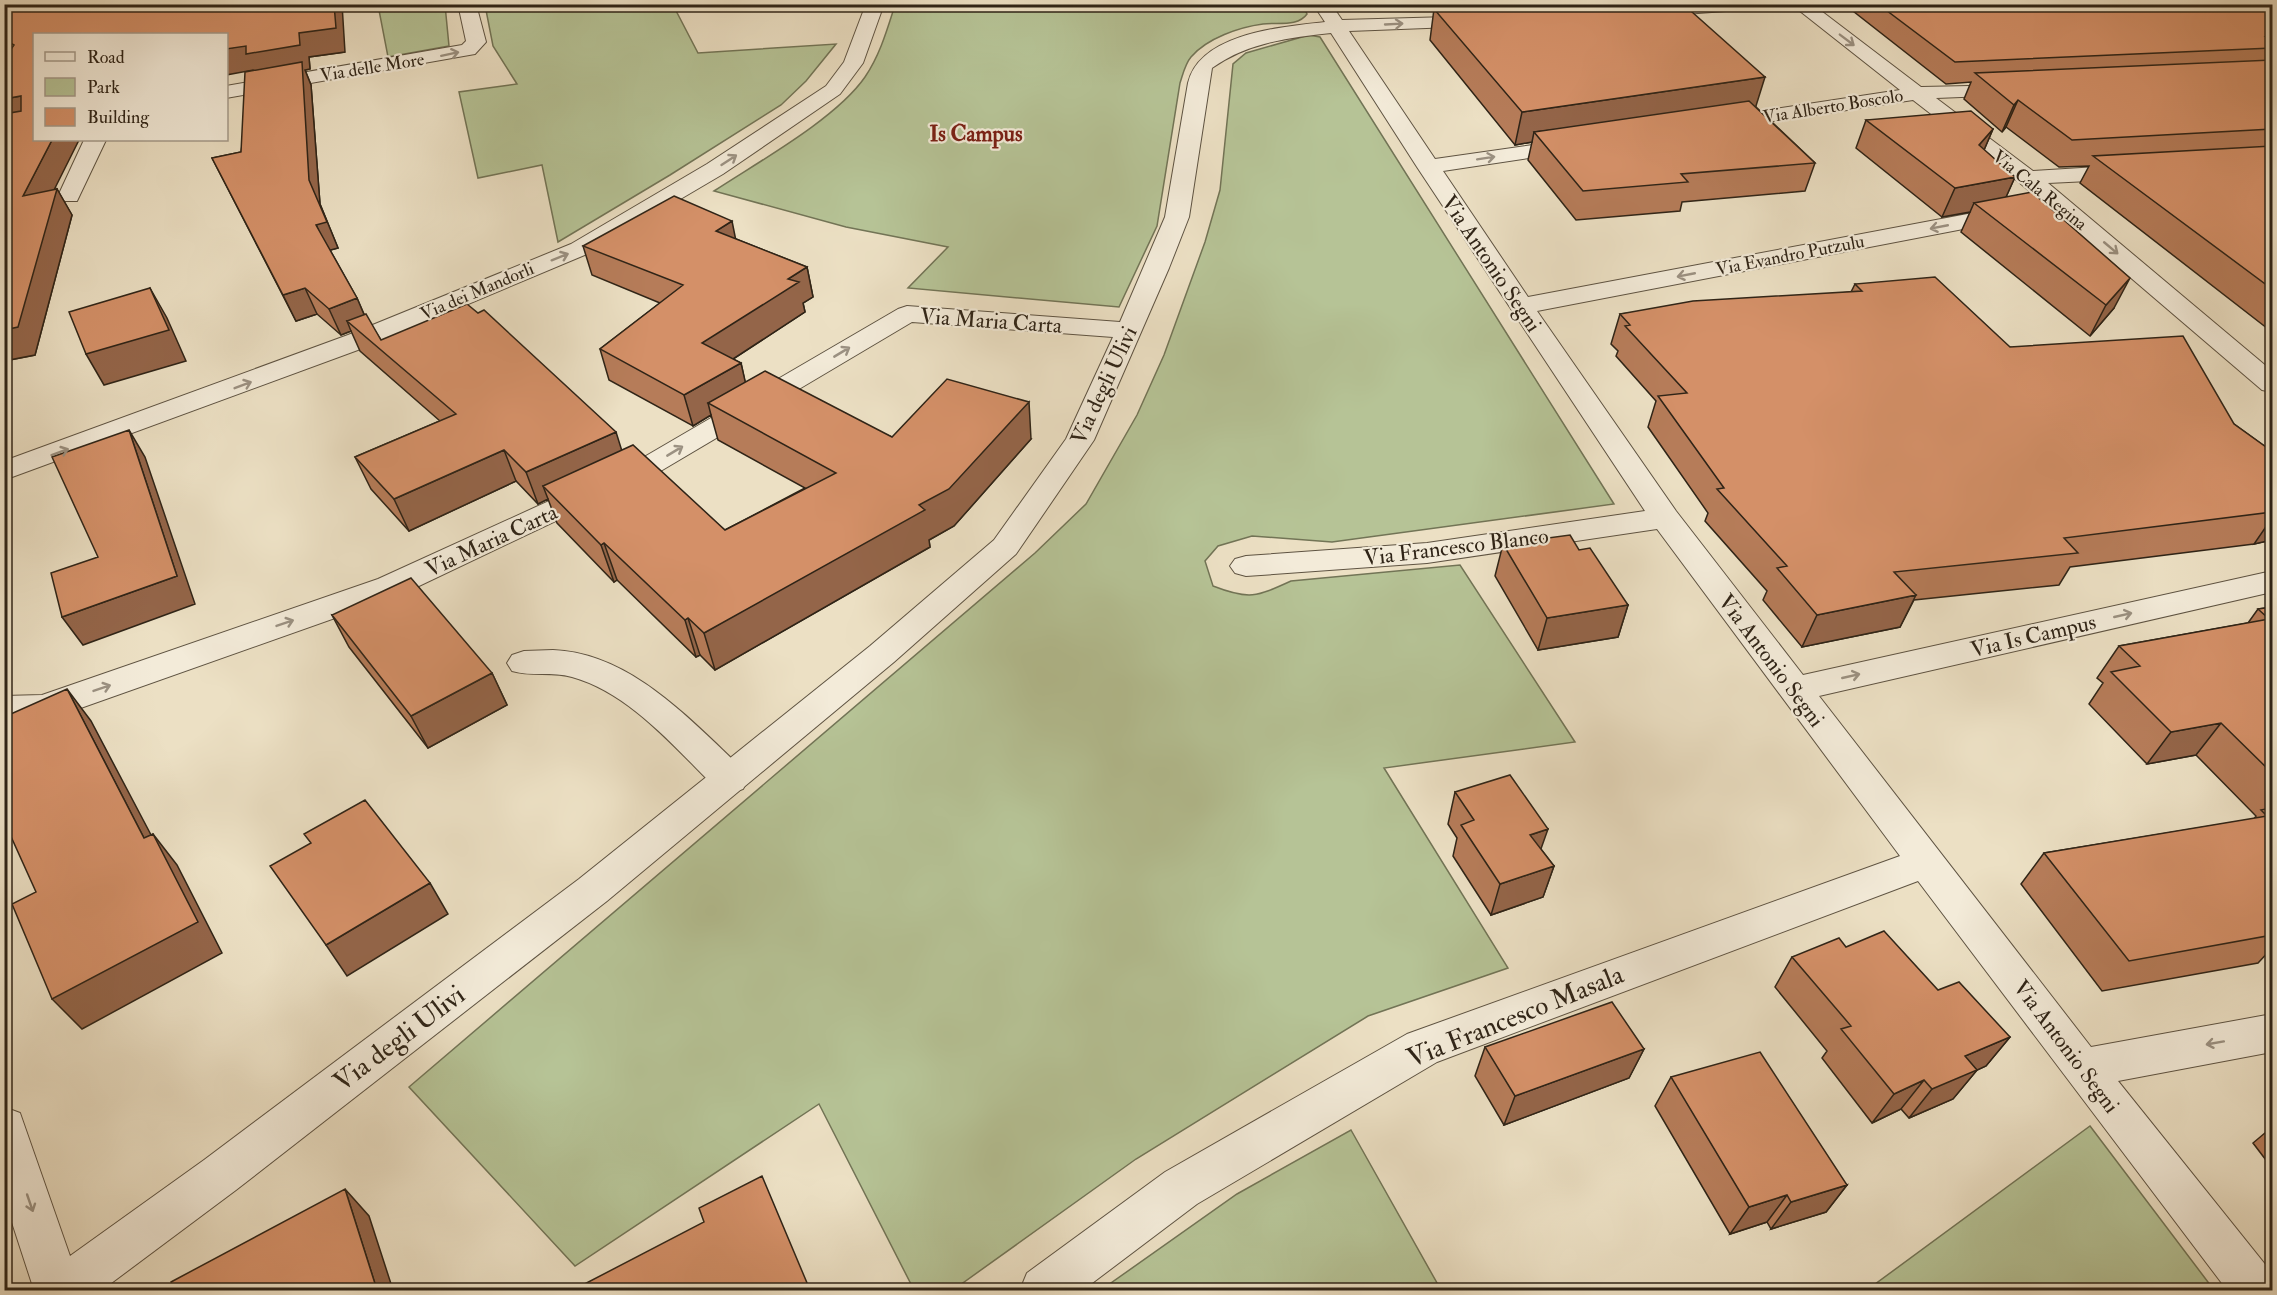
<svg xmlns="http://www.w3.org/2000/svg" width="2277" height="1295" viewBox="0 0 2277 1295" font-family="'IM FELL Double Pica',serif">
<rect width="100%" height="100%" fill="#ece0c4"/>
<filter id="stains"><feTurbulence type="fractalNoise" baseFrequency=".00333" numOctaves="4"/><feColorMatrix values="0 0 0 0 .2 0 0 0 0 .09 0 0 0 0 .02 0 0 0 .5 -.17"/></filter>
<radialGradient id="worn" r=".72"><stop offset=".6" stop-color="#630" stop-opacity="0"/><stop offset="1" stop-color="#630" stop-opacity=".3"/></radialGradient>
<path fill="#b6c396" stroke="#727456" stroke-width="1.5" d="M 1302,4 L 1307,14 C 1298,27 1278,22 1263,24 C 1240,27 1207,38 1191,57 C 1185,64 1183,74 1180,83 L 1157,226 L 1119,307 L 908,288 L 948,247 L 846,227 L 714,191 C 758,162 836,119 865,77 C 880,55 887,30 895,5 Z
M 378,5 L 445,5 L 449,46 L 388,57 Z
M 485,5 L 673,5 L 698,53 L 836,44 L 806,81 L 781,105 L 670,175 L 558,242 L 542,165 L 478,178 L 459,92 L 517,84 L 493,46 Z
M 1309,35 L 1320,37 L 1614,504 L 1332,542 L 1252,536 L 1218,546 L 1205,561 L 1213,586 C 1249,600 1256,597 1291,581 L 1460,565 L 1575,742 L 1384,768 L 1508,968 L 1368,1016 L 1136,1159 L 953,1290 L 914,1290 L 819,1104 L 575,1266 L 409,1087 L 1035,553 L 1086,504 L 1137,415 L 1164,355 L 1205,242 L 1220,190 L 1233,64 L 1246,53 Z
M 2090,1126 L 2214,1290 L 1867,1290 Z
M 1351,1130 L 1441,1290 L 1101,1290 L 1237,1194 Z"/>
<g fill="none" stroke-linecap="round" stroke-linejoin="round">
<g stroke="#5e5342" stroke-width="2">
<path id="service" d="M 553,650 C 631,653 690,720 743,769 L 748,779 L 743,789 L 730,793 L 717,789 C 675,748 630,693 572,677 C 552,671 532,677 512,671 L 507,663 L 512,655 L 524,651 Z"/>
</g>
<g stroke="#5e5342" stroke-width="2">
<path id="minor" d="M 458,4 L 476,4 L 486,42 L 475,54 L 226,98 L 226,86 L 462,45 L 466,41 Z
M 866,4 L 884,4 L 863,63 L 840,94 L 723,174 L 587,254 L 366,347 L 4,480 L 4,461 L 348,335 L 571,244 L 707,164 L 826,86 L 844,62 Z
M 1313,4 L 1331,4 L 1342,20 L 1485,16 L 1487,20 L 1478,26 L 1349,31 L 1435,159 L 1575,139 L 1583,140 L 1586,145 L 1583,150 L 1575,151 L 1443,171 L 1528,297 L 2010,206 L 2018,208 L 2021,213 L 2018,218 L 2010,220 L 1537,311 L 1676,511 L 1803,675 L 2272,571 L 2272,592 L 1819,696 L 2091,1047 L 2272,1014 L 2272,1052 L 2118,1081 L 2272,1273 L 2272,1290 L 2227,1290 L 1918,881 L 1437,1062 L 1197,1204 L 1083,1290 L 1020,1290 L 1027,1273 L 1165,1172 L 1407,1034 L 1900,856 L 1657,529 L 1427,563 L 1246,576 L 1235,573 L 1230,566 L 1235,559 L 1246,556 L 1427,543 L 1645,511 L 1417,167 L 1331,33 C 1289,38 1248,42 1212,68 L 1189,217 L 1169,268 L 1094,440 L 1016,554 L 894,662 L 607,901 L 236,1190 L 102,1290 L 34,1290 L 4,1198 L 4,1107 L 20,1113 L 70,1256 L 204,1160 L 579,879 L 870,646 L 994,540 L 1066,439 L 1113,337 L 912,322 L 659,472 L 400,595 L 44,721 L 4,722 L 4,696 L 42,695 L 378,579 L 639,460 L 898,309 L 907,306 L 1120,322 L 1165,217 L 1188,83 C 1200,33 1282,27 1325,22 Z
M 1659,4 L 1762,4 L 1753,9 L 1643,17 L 1634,11 L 1637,7 Z
M 1791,4 L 1812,4 L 1921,87 L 2019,85 L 2022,89 L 2019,93 L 2012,95 L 1936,98 L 2033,171 L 2130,165 L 2138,167 L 2141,172 L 2138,177 L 2130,179 L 2048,183 L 2272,371 L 2272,392 L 2262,390 L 2020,183 L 1913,100 L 1721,129 L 1714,127 L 1711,123 L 1714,119 L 1721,117 L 1900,90 Z
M 84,140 L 106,140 L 77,201 L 61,201 L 58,196 Z"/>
</g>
<use href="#service" fill="#f3ebd9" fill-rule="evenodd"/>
<use href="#minor" fill="#f3ebd9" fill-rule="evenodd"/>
</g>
<path fill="#b67c59" stroke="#2f2417" stroke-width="1.5" d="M 4,4 L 345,52 L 309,57 L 310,69 L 305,70 L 311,85 L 320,204 L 338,248 L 330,250 L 357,298 L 364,314 L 381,340 L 621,450 L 725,530 L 805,488 L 718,440 L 711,415 L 693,426 L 609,380 L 600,349 L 660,303 L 592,275 L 583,246 L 736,239 L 807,267 L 813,297 L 803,303 L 805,312 L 733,359 L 741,363 L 745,382 L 892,437 L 1031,439 L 954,526 L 929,540 L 930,547 L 715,670 L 700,655 L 696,657 L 617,580 L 614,582 L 557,523 L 548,499 L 538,504 L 516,481 L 409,531 L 371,489 L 355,457 L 440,421 L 360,351 L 351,331 L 341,335 L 317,314 L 296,321 L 212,158 L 241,152 L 253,71 L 34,34 L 54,189 L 57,189 L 72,215 L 35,355 L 4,361 Z
M 1483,4 L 1683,4 L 1756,107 L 1815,163 L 1805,191 L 1682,202 L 1680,211 L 1576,220 L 1528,160 L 1532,142 L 1515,145 L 1430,40 L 1434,9 L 1483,6 Z
M 1844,4 L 2272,4 L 2272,332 L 2080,183 L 2089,166 L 2059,167 L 2006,127 L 2002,132 L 1964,99 L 1971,82 L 1946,84 Z
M 1866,120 L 1993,129 L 1984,150 L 2015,177 L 2006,197 L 2114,308 L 2090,336 L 1961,232 L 1970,212 L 1942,217 L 1856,148 Z
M 1855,284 L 2010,347 L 2234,424 L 2266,447 L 2272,446 L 2272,540 L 2254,544 L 2070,567 L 2059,585 L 1914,600 L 1900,627 L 1802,647 L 1763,600 L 1767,591 L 1705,521 L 1708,513 L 1648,427 L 1656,401 L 1616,356 L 1618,351 L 1611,344 L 1620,314 L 1851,292 Z
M 1503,544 L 1579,550 L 1628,605 L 1618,637 L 1538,650 L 1495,576 Z
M 2272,607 L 2272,948 L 2258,963 L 2102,991 L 2021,884 L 2044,853 L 2254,819 L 2256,816 L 2196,755 L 2147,764 L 2089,704 L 2103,683 L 2097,678 L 2119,646 L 2248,623 L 2258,609 Z
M 332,615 L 492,673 L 507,705 L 428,748 L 349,647 Z
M 1455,792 L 1541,849 L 1554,866 L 1543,897 L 1491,915 L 1453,856 L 1457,838 L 1448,824 Z
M 1846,947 L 2010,1037 L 1986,1066 L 1977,1070 L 1953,1099 L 1909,1118 L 1901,1109 L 1872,1123 L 1822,1058 L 1827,1051 L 1775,987 L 1792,957 Z
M 1485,1047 L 1644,1049 L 1629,1078 L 1504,1125 L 1475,1076 Z
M 1671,1077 L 1847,1185 L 1826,1212 L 1771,1229 L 1767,1222 L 1730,1234 L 1655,1106 Z
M 2272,1127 L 2272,1168 L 2253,1143 Z"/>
<path fill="#946549" stroke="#2f2417" stroke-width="1.5" d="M 334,4 L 342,4 L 345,52 L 309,57 L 310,69 L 305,70 L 311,85 L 320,204 L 338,248 L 327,251 L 253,70 L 226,75 L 226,49 L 299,33 Z
M 4,42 L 16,62 L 4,63 Z
M 1765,77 L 1755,109 L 1534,132 L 1532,142 L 1515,145 L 1522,112 Z
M 21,96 L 34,120 L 4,126 L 4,99 Z
M 2018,100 L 2006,127 L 2002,132 L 2014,105 Z
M 1993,129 L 1981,157 L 1979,145 Z
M 52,140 L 79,140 L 38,222 L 23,196 Z
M 2015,177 L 2002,206 L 1974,203 L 1970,212 L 1942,217 L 1955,188 Z
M 57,189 L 72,215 L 35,355 L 4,361 L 4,330 Z
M 732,221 L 738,251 L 716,231 Z
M 807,267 L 813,297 L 803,303 L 805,312 L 710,374 L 702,343 L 788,279 Z
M 2130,278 L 2114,308 L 2090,336 L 2106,305 Z
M 150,288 L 167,318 L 186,361 L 104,385 L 86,354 Z
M 305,288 L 317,314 L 296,321 L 283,295 Z
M 357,298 L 368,324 L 347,321 L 351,331 L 341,335 L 329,309 Z
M 741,363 L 748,394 L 708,403 L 711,415 L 693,426 L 684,395 Z
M 1029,402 L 1031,439 L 954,526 L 929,540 L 930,547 L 715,670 L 704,633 L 919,505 Z
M 129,430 L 145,457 L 195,604 L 83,645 L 62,617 L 177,576 Z
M 616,432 L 626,464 L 543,486 L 548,499 L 538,504 L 526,472 Z
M 504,450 L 516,481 L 409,531 L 394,499 Z
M 2272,518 L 2272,540 L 2254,544 Z
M 604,543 L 617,580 L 614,582 L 601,545 Z
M 1916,595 L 1900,627 L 1802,647 L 1817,615 Z
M 1628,605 L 1618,637 L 1538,650 L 1547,618 Z
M 688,618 L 700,655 L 696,657 L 685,620 Z
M 492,673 L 507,705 L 428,748 L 411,716 Z
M 67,689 L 91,721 L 169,869 L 144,838 Z
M 2221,723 L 2196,755 L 2147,764 L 2171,732 Z
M 1548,829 L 1537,860 L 1530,835 Z
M 153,834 L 177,865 L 222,953 L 82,1029 L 52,999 Z
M 1554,866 L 1543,897 L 1491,915 L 1500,884 Z
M 430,883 L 448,914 L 347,976 L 326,945 Z
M 2010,1037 L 1986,1066 L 1977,1070 L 1953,1099 L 1909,1118 L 1932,1089 L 1965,1056 Z
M 1644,1049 L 1629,1078 L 1504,1125 L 1515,1096 Z
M 1924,1080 L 1901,1109 L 1872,1123 L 1894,1094 Z
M 1847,1185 L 1826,1212 L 1771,1229 L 1791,1202 Z
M 345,1189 L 369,1216 L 393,1290 L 377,1290 Z
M 1787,1195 L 1767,1222 L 1730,1234 L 1749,1207 Z"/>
<path fill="#d49068" stroke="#2f2417" stroke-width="1.5" d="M 4,4 L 334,4 L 336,28 L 299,33 L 300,45 L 246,54 L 246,46 L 226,49 L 226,34 L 34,34 L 34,140 L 52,140 L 23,196 L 57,189 L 18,327 L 4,330 L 4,114 L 21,111 L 21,96 L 4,99 L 4,53 L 9,52 L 14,45 L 4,39 Z
M 1488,4 L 1683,4 L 1765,77 L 1522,112 L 1434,9 L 1489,6 Z
M 1878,4 L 2272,4 L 2272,37 L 2266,37 L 2272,41 L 2272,48 L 1955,62 Z
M 2272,60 L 2272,129 L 2072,140 L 2018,100 L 2014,105 L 1975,73 Z
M 302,62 L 309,180 L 327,222 L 316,225 L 357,298 L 329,309 L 305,288 L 283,295 L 212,158 L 241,152 L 245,72 Z
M 1749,101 L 1815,163 L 1681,174 L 1688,182 L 1583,191 L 1534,132 Z
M 1971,111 L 1993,129 L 1979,145 L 2015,177 L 1955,188 L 1866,120 Z
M 2272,146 L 2272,289 L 2093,156 Z
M 2032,192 L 2130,278 L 2106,305 L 1974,203 Z
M 674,196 L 732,221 L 716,231 L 807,267 L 788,279 L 799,282 L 702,343 L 741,363 L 684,395 L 600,349 L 683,285 L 583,246 Z
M 1935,277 L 2010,347 L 2183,336 L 2234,424 L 2266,447 L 2272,446 L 2272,512 L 2064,538 L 2078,553 L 1894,572 L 1916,595 L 1817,615 L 1777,568 L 1787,566 L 1717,489 L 1724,488 L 1658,396 L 1687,393 L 1625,326 L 1630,325 L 1620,314 L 1693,301 L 1862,291 L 1855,284 Z
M 150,288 L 169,330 L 86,354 L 69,312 Z
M 467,304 L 478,313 L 484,310 L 616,432 L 526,472 L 504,450 L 394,499 L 355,457 L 456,414 L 347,321 L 366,314 L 381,340 Z
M 765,371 L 892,437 L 947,379 L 1029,402 L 949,489 L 919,505 L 925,510 L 704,633 L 688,618 L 685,620 L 604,543 L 601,545 L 543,486 L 633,445 L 725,530 L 836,473 L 708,403 Z
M 129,430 L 177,576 L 62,617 L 51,573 L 98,557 L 52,457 Z
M 1570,535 L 1579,550 L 1590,548 L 1628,605 L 1547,618 L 1503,544 Z
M 411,578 L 492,673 L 411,716 L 332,615 Z
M 2272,607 L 2272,773 L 2221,723 L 2171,732 L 2111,672 L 2140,666 L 2119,646 L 2269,619 L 2258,609 Z
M 67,689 L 144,838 L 153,834 L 198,922 L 52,999 L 12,904 L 36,892 L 4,821 L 4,717 Z
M 1510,775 L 1548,829 L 1530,835 L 1554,866 L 1500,884 L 1461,825 L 1474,820 L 1455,792 Z
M 365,800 L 430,883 L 326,945 L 270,866 L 311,843 L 304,834 Z
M 2272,808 L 2272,935 L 2129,961 L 2044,853 L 2267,816 L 2261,810 Z
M 1884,931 L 1938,990 L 1959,982 L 2010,1037 L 1965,1056 L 1977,1070 L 1932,1089 L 1924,1080 L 1894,1094 L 1841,1029 L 1851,1026 L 1792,957 L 1839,938 L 1846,947 Z
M 1612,1002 L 1644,1049 L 1515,1096 L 1485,1047 Z
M 1760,1052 L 1847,1185 L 1791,1202 L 1787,1195 L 1749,1207 L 1671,1077 Z
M 762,1176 L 810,1290 L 573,1290 L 704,1222 L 699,1208 Z
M 345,1189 L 377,1290 L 173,1290 L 171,1282 Z"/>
<defs><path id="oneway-shaft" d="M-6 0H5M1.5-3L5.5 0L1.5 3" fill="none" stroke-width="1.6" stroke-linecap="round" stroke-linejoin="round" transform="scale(1.5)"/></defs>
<g stroke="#9b9182">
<use href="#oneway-shaft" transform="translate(1394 24) rotate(-3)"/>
<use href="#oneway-shaft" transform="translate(1847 40) rotate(37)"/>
<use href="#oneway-shaft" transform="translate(450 54) rotate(-12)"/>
<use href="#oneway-shaft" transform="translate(1486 158) rotate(-9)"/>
<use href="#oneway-shaft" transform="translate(729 160) rotate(-33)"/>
<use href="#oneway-shaft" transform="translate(1939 227) rotate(169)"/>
<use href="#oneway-shaft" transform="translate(2111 248) rotate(40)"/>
<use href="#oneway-shaft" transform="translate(560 257) rotate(-22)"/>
<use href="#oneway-shaft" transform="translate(1686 275) rotate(169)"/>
<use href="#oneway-shaft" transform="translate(842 352) rotate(-31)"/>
<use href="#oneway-shaft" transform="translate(243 385) rotate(-21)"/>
<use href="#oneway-shaft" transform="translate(675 451) rotate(-31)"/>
<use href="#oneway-shaft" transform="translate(60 452) rotate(-20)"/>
<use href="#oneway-shaft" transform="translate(2123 615) rotate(-13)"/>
<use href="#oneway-shaft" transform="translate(285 623) rotate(-19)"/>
<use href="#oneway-shaft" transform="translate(1851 676) rotate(-13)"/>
<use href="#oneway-shaft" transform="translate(102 688) rotate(-19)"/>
<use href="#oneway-shaft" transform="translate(2215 1043) rotate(170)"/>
<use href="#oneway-shaft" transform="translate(30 1203) rotate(71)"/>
</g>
<g text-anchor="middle" stroke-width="4.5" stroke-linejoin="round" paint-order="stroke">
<g font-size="18" fill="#2f2417" stroke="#f3ebd9">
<text transform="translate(372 67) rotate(-9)" y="6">Via delle More</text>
<text transform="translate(1833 106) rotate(-9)" y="6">Via Alberto Boscolo</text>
<text transform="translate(2040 190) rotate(39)" y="6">Via Cala Regina</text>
<text transform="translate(1790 255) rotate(-11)" y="6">Via Evandro Putzulu</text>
<text transform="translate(477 291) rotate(-23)" y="6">Via dei Mandorli</text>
</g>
<g font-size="22" font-weight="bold" fill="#7a1f14" stroke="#f3ebd9">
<text x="976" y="141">Is Campus</text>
</g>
<g font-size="22" fill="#2f2417" stroke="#f3ebd9">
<text transform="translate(1492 263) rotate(56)" y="8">Via Antonio Segni</text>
<text transform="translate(991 320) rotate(4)" y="8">Via Maria Carta</text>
<text transform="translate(1103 385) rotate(-65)" y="8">Via degli Ulivi</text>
<text transform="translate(491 540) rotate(-25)" y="8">Via Maria Carta</text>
<text transform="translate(1456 546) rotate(-7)" y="8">Via Francesco Blanco</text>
<text transform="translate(2033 635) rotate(-13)" y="8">Via Is Campus</text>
<text transform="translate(1772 660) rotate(53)" y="8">Via Antonio Segni</text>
<text transform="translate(2067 1046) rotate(53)" y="8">Via Antonio Segni</text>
</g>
<g font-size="27" fill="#2f2417" stroke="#f3ebd9">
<text transform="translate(1515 1016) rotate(-22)" y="9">Via Francesco Masala</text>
<text transform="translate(399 1038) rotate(-37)" y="9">Via degli Ulivi</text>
</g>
</g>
<rect width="2277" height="1295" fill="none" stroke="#ece0c4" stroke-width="24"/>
<rect x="6" y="6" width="2265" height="1283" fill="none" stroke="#2f2417" stroke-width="3"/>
<rect x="12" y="12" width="2253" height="1271" fill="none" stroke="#2f2417" stroke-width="1.5"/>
<rect x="33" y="33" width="195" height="108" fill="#f3ebd9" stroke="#a59b8b" stroke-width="1.5"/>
<rect x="45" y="52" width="30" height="9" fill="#f3ebd9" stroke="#a59b8b" stroke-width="1.5"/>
<text x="87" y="63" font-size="18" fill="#2f2417">Road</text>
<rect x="45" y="78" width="30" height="18" fill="#b6c396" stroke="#a59b8b" stroke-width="1.5"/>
<text x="87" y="93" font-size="18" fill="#2f2417">Park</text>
<rect x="45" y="108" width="30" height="18" fill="#d49068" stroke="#a59b8b" stroke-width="1.5"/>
<text x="87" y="123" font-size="18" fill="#2f2417">Building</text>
<rect width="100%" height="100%" filter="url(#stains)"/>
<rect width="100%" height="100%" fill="url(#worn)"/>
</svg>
